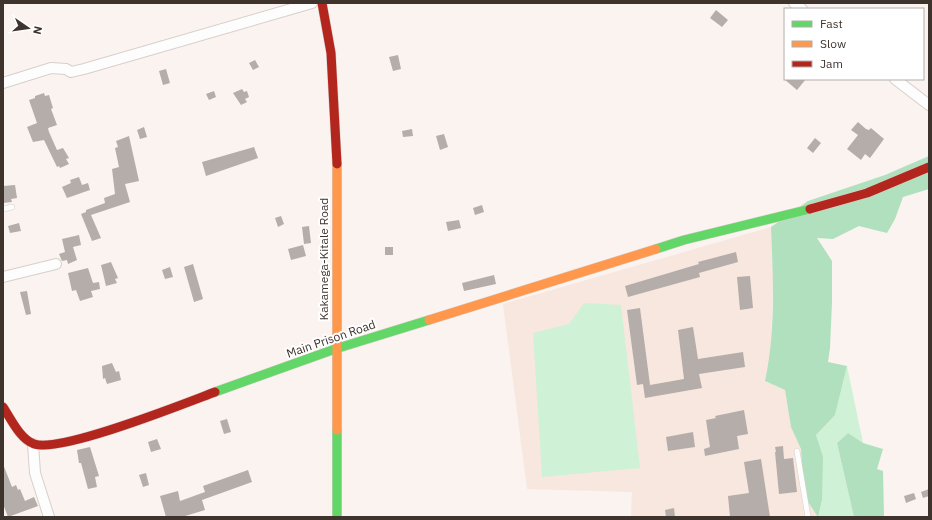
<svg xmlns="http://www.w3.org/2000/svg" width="932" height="520" viewBox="0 0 932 520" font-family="'IBM Plex Sans',sans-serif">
<rect width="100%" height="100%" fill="#faf3f0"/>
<path fill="#f7e7df" d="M 771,227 L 773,275 L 771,354 L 765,381 L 785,390 L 791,427 L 801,449 L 803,482 L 808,502 L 818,517 L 631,517 L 632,492 L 527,489 L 503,304 Z"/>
<path fill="#cff2d6" d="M 584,303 L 621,305 L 640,468 L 542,477 L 533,333 L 569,324 Z
M 847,366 L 863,443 L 848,433 L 837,443 L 854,517 L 818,517 L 822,500 L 816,435 L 835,415 Z"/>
<path fill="#b0e0bd" d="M 929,156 L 929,189 L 903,197 L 895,219 L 887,233 L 859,226 L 833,239 L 817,238 L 832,261 L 832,302 L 830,348 L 828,362 L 847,366 L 835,415 L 816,435 L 823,457 L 822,500 L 818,517 L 808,502 L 803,482 L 801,449 L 791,427 L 785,390 L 765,381 C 776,331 773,278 771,227 L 808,201 L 885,175 Z
M 848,433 L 863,443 L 883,449 L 877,469 L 883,471 L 884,517 L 854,517 L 837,443 Z"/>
<path fill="#b5ada9" d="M 716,10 L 728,20 L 722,27 L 710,18 Z
M 398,55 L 401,69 L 393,71 L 389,57 Z
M 255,60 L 259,67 L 253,70 L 249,63 Z
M 166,69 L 170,83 L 163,85 L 159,71 Z
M 784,79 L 806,79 L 797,90 Z
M 242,89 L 244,92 L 247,91 L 249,97 L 245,99 L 247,102 L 241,105 L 233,93 Z
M 214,91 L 216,97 L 209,100 L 206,94 Z
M 44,93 L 45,96 L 49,95 L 53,108 L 51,109 L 57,125 L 48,128 L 49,132 L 57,150 L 63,148 L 69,158 L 66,159 L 69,164 L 60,168 L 59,166 L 57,167 L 44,140 L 33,142 L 27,127 L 37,123 L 29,100 L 35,98 L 35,96 Z
M 858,122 L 866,129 L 869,130 L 871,128 L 884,139 L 870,158 L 865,154 L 861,160 L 847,149 L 858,135 L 851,130 Z
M 144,127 L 147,137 L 140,139 L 137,130 Z
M 412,129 L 413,136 L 403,137 L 402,131 Z
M 444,134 L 448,147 L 440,150 L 436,136 Z
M 129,136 L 139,181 L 125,184 L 130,202 L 91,215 L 101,238 L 92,241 L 81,214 L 86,212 L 86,210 L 105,203 L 104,198 L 115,194 L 112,169 L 119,167 L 115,148 L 118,147 L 116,141 Z
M 815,138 L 821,143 L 813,153 L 807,148 Z
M 254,147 L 258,158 L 206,176 L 202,162 Z
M 79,177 L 82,185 L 88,183 L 90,190 L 67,198 L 62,187 L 71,183 L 70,180 Z
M 15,185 L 17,198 L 11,199 L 12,202 L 3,203 L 3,186 Z
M 482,205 L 484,212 L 475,215 L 473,208 Z
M 281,216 L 284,224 L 278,227 L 275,218 Z
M 459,220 L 461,228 L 448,231 L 446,222 Z
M 19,223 L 21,231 L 10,233 L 8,226 Z
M 309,226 L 311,243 L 304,244 L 302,227 Z
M 79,235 L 81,245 L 73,247 L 77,260 L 68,264 L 67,260 L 62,261 L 59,254 L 65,252 L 62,239 Z
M 303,245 L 306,256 L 291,260 L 288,249 Z
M 385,247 L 393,247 L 393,255 L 385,255 Z
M 736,252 L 738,262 L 699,273 L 700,277 L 628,297 L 625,286 L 699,264 L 698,262 Z
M 111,262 L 118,278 L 115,279 L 117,283 L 106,286 L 101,265 Z
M 193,264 L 203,299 L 194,302 L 184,267 Z
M 170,267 L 173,277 L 165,279 L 162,270 Z
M 88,268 L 93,283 L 99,282 L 100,289 L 91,291 L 93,297 L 80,301 L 76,290 L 72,291 L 68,273 Z
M 494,275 L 496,284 L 464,291 L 462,283 Z
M 750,276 L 753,308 L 740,310 L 737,277 Z
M 27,291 L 31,314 L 26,315 L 20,292 Z
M 640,308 L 650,385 L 684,379 L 678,330 L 693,327 L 698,359 L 743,352 L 745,367 L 699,374 L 702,388 L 645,398 L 643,384 L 637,385 L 627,310 Z
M 112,363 L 116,372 L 119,371 L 121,380 L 107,384 L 105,378 L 103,379 L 102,366 Z
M 744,410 L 748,434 L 737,436 L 739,449 L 705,456 L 704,449 L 710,447 L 706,420 L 716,418 L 715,416 Z
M 227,419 L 231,432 L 224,434 L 220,421 Z
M 693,432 L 695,447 L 668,451 L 666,437 Z
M 157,439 L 161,449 L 151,452 L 148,442 Z
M 783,446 L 784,459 L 793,458 L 797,492 L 779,494 L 775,452 L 776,452 L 775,447 Z
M 90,447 L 99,476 L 95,477 L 97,487 L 88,489 L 81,463 L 79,463 L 77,450 Z
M 761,459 L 770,517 L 730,517 L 728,496 L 749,493 L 744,462 Z
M 3,464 L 12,487 L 16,485 L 18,490 L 20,489 L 25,501 L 34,497 L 38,506 L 8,517 L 3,504 Z
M 248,470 L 252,482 L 202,500 L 205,510 L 182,517 L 166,517 L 160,496 L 178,491 L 180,501 L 205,492 L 203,486 Z
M 146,473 L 149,485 L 143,487 L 139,475 Z
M 929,489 L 929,496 L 923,498 L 921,492 Z
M 914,493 L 916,499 L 906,503 L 904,496 Z
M 674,508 L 675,517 L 666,517 L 665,510 Z"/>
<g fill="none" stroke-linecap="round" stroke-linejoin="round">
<g stroke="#d8cfca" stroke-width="6">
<path id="lane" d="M 3,209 L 12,207
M 797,451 L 808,517"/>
</g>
<g stroke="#d8cfca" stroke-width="12">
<path id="street" d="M 794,3 L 802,9
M 895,79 L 929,105
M 3,83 L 51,68 L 66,69 L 71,72 L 84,69 L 312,3
M 3,277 L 56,264
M 33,444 L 35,473 L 49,517"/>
</g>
<g stroke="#d8cfca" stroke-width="10">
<path id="fast" d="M 656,249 L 684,240 L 810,209
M 215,392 L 335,349 L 429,320
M 337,430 L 337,517"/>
</g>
<g stroke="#d8cfca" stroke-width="10">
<path id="slow" d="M 337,164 L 337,430
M 429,320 L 656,249"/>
</g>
<g stroke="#d8cfca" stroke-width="10">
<path id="jam" d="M 322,3 L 331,53 L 337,164
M 810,209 L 867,193 L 929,167
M 3,407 C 11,419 20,439 34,444 C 61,453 183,404 215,392"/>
</g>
<use href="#lane" stroke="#fefdfd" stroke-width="5"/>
<use href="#street" stroke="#fefdfd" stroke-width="10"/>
<use href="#fast" stroke="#63d668" stroke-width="9"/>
<use href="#slow" stroke="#ff974d" stroke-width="9"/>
<use href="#jam" stroke="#b3261e" stroke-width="9"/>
</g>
<g text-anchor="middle" stroke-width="4" stroke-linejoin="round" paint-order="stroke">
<g font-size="12" fill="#3f332d" stroke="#fff">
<text transform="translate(324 259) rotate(-90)" y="4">Kakamega-Kitale Road</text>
<text transform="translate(331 339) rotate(-19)" y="4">Main Prison Road</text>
</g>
</g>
<rect width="932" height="520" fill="none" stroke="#3f332d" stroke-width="8"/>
<rect x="784" y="8" width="140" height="72" fill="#ffffff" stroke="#b2adab"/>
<rect x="792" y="21" width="20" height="6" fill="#63d668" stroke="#b2adab"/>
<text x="820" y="28" font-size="12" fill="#3f332d">Fast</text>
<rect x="792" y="41" width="20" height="6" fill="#ff974d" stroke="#b2adab"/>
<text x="820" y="48" font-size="12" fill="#3f332d">Slow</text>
<rect x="792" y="61" width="20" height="6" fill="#b3261e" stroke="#b2adab"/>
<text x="820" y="68" font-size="12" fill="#3f332d">Jam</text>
<g transform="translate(28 28) rotate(103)" stroke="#ffffff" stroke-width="3" paint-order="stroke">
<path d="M0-3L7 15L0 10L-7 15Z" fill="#3f332d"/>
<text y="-6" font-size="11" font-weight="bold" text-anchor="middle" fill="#3f332d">N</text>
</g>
</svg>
